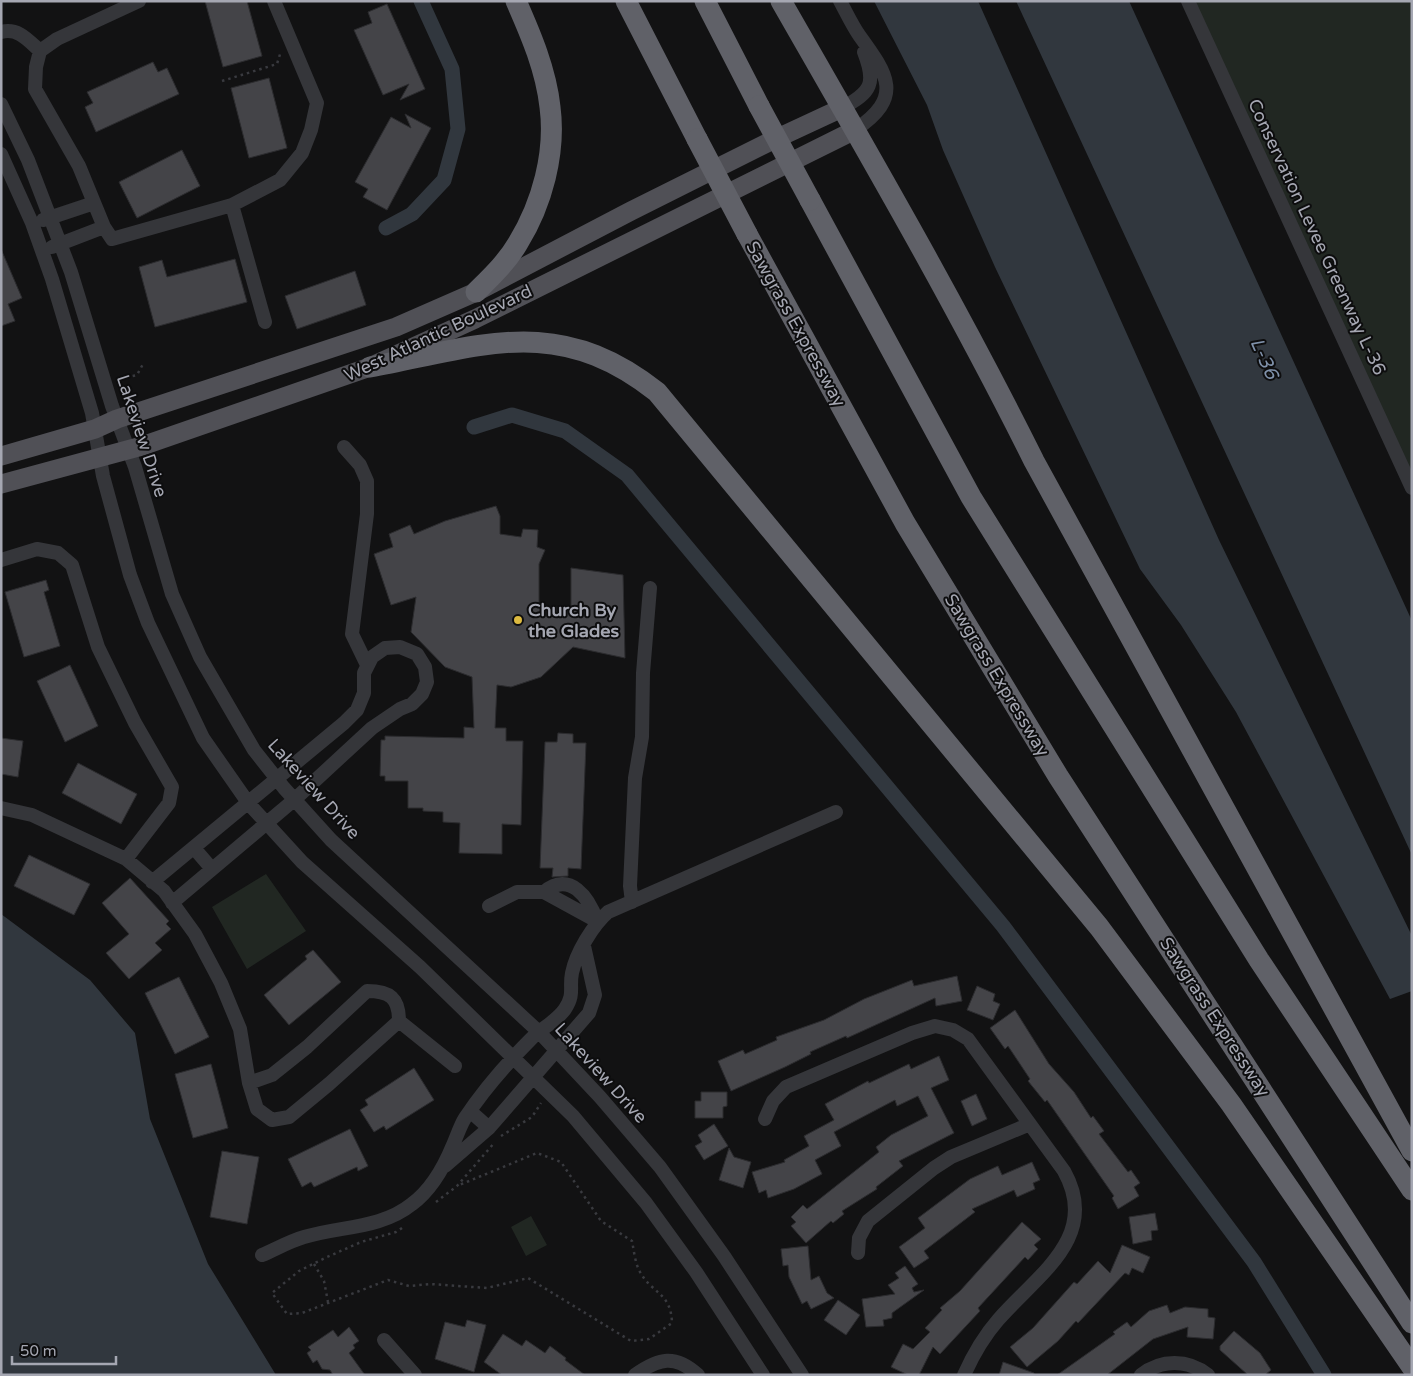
<svg xmlns="http://www.w3.org/2000/svg" width="1413" height="1376" viewBox="0 0 1413 1376" font-family="'Varela Round',sans-serif">
<rect width="100%" height="100%" fill="#121213"/>
<path fill="#212722" d="M 1188,1 L 1412,1 L 1412,488 Z
M 266,874 L 306,931 L 247,969 L 212,907 Z
M 531,1216 L 547,1245 L 526,1256 L 511,1227 Z"/>
<path fill="#31373e" d="M 874,1 L 978,1 L 1219,540 L 1412,936 L 1412,991 L 1390,999 L 1236,712 L 1181,625 L 1140,569 L 995,267 L 943,150 L 927,105 Z
M 1016,1 L 1129,1 L 1412,621 L 1412,855 Z
M 1,914 L 90,980 L 135,1033 L 150,1119 L 208,1264 L 276,1375 L 1,1375 Z"/>
<g fill="none" stroke-linecap="round" stroke-linejoin="round">
<path stroke="#31373e" stroke-width="15" d="M 386,228 L 412,214 L 444,180 L 458,129 L 452,69 L 421,1
M 474,427 L 512,415 L 565,431 L 627,475 L 1003,926 L 1254,1262 L 1324,1375"/>
</g>
<path fill="#444448" stroke="#2c2c2f" d="M 205,1 L 247,1 L 262,56 L 223,67 Z
M 387,4 L 425,89 L 400,100 L 409,84 L 383,95 L 354,30 L 372,23 L 368,12 Z
M 153,62 L 158,72 L 167,68 L 179,94 L 96,132 L 85,107 L 93,103 L 87,92 Z
M 269,78 L 287,148 L 249,158 L 231,88 Z
M 405,114 L 431,128 L 387,210 L 363,197 L 368,189 L 355,182 L 391,117 L 411,128 Z
M 182,150 L 200,186 L 137,218 L 119,182 Z
M 1,249 L 22,298 L 8,304 L 15,321 L 1,326 Z
M 235,259 L 247,302 L 155,327 L 139,267 L 162,260 L 167,277 Z
M 355,271 L 366,305 L 297,329 L 285,296 Z
M 496,506 L 500,516 L 500,534 L 521,537 L 523,529 L 538,530 L 537,547 L 545,550 L 539,564 L 539,605 L 571,609 L 571,568 L 623,575 L 625,658 L 573,647 L 541,677 L 511,687 L 497,685 L 495,728 L 506,728 L 506,741 L 523,741 L 521,825 L 502,824 L 502,854 L 459,853 L 460,823 L 443,822 L 443,812 L 423,811 L 423,808 L 408,808 L 408,781 L 385,781 L 385,776 L 380,776 L 381,740 L 385,740 L 385,736 L 464,738 L 464,727 L 474,728 L 472,677 L 445,667 L 411,632 L 416,597 L 391,605 L 374,554 L 393,547 L 389,534 L 410,525 L 414,534 L 445,521 Z
M 46,580 L 49,590 L 44,592 L 60,646 L 24,657 L 5,592 Z
M 70,665 L 98,726 L 65,742 L 37,681 Z
M 558,733 L 573,734 L 573,743 L 586,743 L 581,869 L 568,868 L 568,876 L 552,877 L 553,868 L 540,868 L 545,742 L 557,742 Z
M 1,738 L 23,741 L 18,777 L 1,774 Z
M 78,763 L 137,794 L 121,824 L 62,793 Z
M 29,855 L 90,884 L 74,915 L 14,886 Z
M 130,878 L 169,921 L 166,924 L 171,929 L 155,943 L 162,950 L 129,979 L 106,953 L 129,934 L 102,903 Z
M 313,950 L 341,982 L 289,1025 L 264,995 L 307,959 L 305,956 Z
M 957,976 L 962,1001 L 936,1006 L 935,998 L 847,1038 L 846,1036 L 810,1052 L 811,1054 L 785,1067 L 731,1091 L 718,1061 L 743,1050 L 745,1054 L 777,1040 L 776,1037 L 824,1020 L 864,999 L 912,980 L 914,986 Z
M 179,977 L 209,1037 L 175,1054 L 145,993 Z
M 977,986 L 995,994 L 993,1001 L 1000,1004 L 993,1020 L 967,1010 Z
M 1015,1010 L 1049,1064 L 1074,1092 L 1091,1118 L 1093,1116 L 1104,1131 L 1099,1134 L 1128,1172 L 1131,1170 L 1140,1183 L 1134,1187 L 1139,1196 L 1118,1209 L 1112,1198 L 1114,1196 L 1047,1100 L 1045,1102 L 1028,1081 L 1030,1079 L 1008,1046 L 1005,1049 L 990,1028 Z
M 939,1056 L 949,1080 L 931,1088 L 954,1133 L 899,1161 L 903,1166 L 876,1187 L 877,1189 L 842,1211 L 844,1214 L 833,1223 L 831,1221 L 806,1243 L 791,1226 L 796,1222 L 791,1217 L 803,1205 L 807,1209 L 879,1152 L 876,1147 L 891,1135 L 928,1116 L 918,1096 L 897,1106 L 895,1100 L 834,1132 L 841,1146 L 815,1160 L 822,1174 L 794,1189 L 768,1198 L 766,1190 L 759,1193 L 752,1172 L 785,1162 L 784,1160 L 809,1146 L 804,1136 L 834,1120 L 825,1104 L 868,1081 L 869,1083 L 909,1064 L 911,1069 Z
M 211,1064 L 228,1128 L 193,1138 L 175,1074 Z
M 414,1068 L 434,1100 L 386,1130 L 384,1126 L 374,1132 L 360,1110 L 368,1105 L 365,1100 Z
M 701,1092 L 727,1092 L 727,1106 L 723,1107 L 723,1118 L 695,1118 L 695,1101 L 701,1101 Z
M 976,1094 L 987,1119 L 972,1126 L 961,1101 Z
M 714,1124 L 728,1146 L 704,1160 L 695,1146 L 702,1142 L 698,1135 Z
M 350,1129 L 368,1166 L 358,1171 L 357,1167 L 314,1187 L 311,1182 L 302,1187 L 288,1159 Z
M 729,1148 L 734,1157 L 751,1162 L 743,1188 L 719,1180 Z
M 222,1151 L 259,1157 L 247,1224 L 210,1217 Z
M 1032,1162 L 1040,1180 L 1033,1183 L 1035,1189 L 1017,1197 L 1014,1190 L 972,1209 L 975,1212 L 924,1251 L 929,1258 L 914,1268 L 899,1247 L 925,1228 L 918,1218 L 970,1179 L 998,1166 L 1002,1175 Z
M 1155,1213 L 1158,1230 L 1151,1231 L 1152,1240 L 1133,1244 L 1129,1217 Z
M 1022,1222 L 1041,1239 L 1034,1245 L 1038,1249 L 1028,1260 L 1025,1257 L 1002,1282 L 978,1308 L 980,1311 L 940,1354 L 933,1347 L 919,1375 L 908,1375 L 891,1367 L 903,1344 L 913,1349 L 930,1332 L 925,1328 L 942,1310 L 940,1308 L 960,1291 Z
M 1122,1245 L 1150,1257 L 1143,1273 L 1132,1268 L 1129,1275 L 1125,1273 L 1078,1323 L 1076,1321 L 1058,1341 L 1027,1367 L 1010,1347 L 1033,1328 L 1074,1282 L 1077,1284 L 1098,1261 L 1110,1273 Z
M 808,1246 L 811,1280 L 819,1276 L 827,1293 L 834,1298 L 811,1309 L 807,1301 L 802,1304 L 789,1277 L 788,1265 L 783,1266 L 781,1249 Z
M 905,1266 L 918,1284 L 912,1288 L 914,1292 L 924,1290 L 892,1313 L 892,1318 L 883,1320 L 884,1326 L 866,1327 L 862,1299 L 895,1294 L 888,1285 L 899,1278 L 895,1273 Z
M 838,1300 L 860,1315 L 846,1335 L 824,1320 Z
M 1167,1305 L 1170,1313 L 1185,1307 L 1208,1309 L 1208,1317 L 1215,1318 L 1213,1339 L 1187,1337 L 1188,1327 L 1153,1339 L 1107,1375 L 1057,1375 L 1115,1334 L 1113,1332 L 1127,1322 L 1131,1327 L 1149,1311 Z
M 467,1320 L 486,1325 L 474,1372 L 435,1359 L 445,1322 L 465,1327 Z
M 349,1327 L 359,1341 L 353,1345 L 355,1348 L 349,1353 L 365,1375 L 333,1375 L 330,1370 L 322,1369 L 317,1360 L 313,1363 L 307,1353 L 311,1350 L 308,1347 L 333,1330 L 338,1337 Z
M 1234,1331 L 1260,1353 L 1271,1370 L 1265,1375 L 1248,1375 L 1220,1350 L 1220,1346 Z
M 503,1334 L 522,1346 L 526,1340 L 545,1353 L 550,1346 L 566,1358 L 565,1360 L 585,1375 L 502,1375 L 484,1362 Z
M 1003,1362 L 1034,1373 L 1034,1375 L 999,1375 Z"/>
<g fill="none" stroke-linecap="round" stroke-linejoin="round">
<path stroke="#393a3f" stroke-width="2.5" stroke-dasharray="2.5 4" stroke-linecap="butt" d="M 222,81 L 277,64 L 281,51
M 120,379 L 137,375 L 143,364
M 501,1136 L 532,1117 L 541,1103
M 436,1202 L 457,1186 L 495,1142
M 402,1228 L 396,1232 L 361,1242 L 325,1258 L 299,1271 L 272,1293 L 287,1314 L 302,1313 L 388,1280 L 409,1286 L 430,1284 L 487,1288 L 528,1278 L 631,1341 L 649,1339 L 672,1323 C 671,1292 652,1294 640,1272 C 635,1263 634,1251 632,1241 L 601,1221 L 561,1162 L 537,1153 L 457,1186
M 314,1264 L 324,1281 L 328,1302"/>
<path stroke="#35363a" stroke-width="14" d="M 139,1 L 57,39 L 40,51 L 36,67 L 35,89 L 79,166 L 104,227 L 112,239 L 232,205 L 280,180 L 302,153 L 311,130 L 317,103 L 274,1
M 840,1 C 846,12 852,25 859,35 C 888,75 904,97 855,130
M 1188,1 L 1412,488
M 1,32 C 18,27 29,41 40,51
M 1,104 L 28,160 L 71,272 L 112,406 L 135,467 L 172,594 L 200,657 L 254,750 L 284,788 L 331,840 L 539,1032 L 600,1097 L 660,1167 L 724,1256 L 802,1375
M 842,108 C 872,92 876,83 864,52
M 1,154 L 32,223 L 52,279 L 92,413 L 103,476 L 130,575 L 148,623 L 203,738 L 249,804 L 302,862 L 420,967 L 573,1116 L 646,1203 L 696,1272 L 763,1375
M 232,205 L 265,322
M 43,220 L 94,203
M 52,247 L 104,227
M 344,447 L 360,465 L 367,481 L 367,514 L 352,634 L 367,665
M 1,560 L 37,549 L 58,553 L 72,565 L 98,647 L 135,723 L 172,787 L 169,803 L 126,859
M 1,808 L 32,815 L 126,859 L 164,891 L 195,934 L 221,983 L 240,1029 L 249,1083 L 257,1109 L 272,1120 L 289,1117 L 329,1084 L 399,1021 C 399,998 390,991 367,991 L 307,1047 L 272,1075 L 249,1083
M 194,848 L 212,869
M 152,882 L 344,723 L 357,710 L 364,693 L 364,673 L 372,657 L 385,648 L 400,647 L 417,654 L 425,667 L 427,682 L 422,694 L 412,704 L 400,709 L 372,728 L 294,800 L 172,903
M 544,892 C 570,870 589,898 597,921
M 632,902 L 630,886 L 635,778 L 642,737 L 643,673 L 650,588
M 489,906 L 517,892 L 544,892 L 597,921
M 399,1021 L 455,1066
M 470,1111 L 489,1128
M 765,1119 L 773,1101 L 786,1087 L 912,1033 L 935,1026 L 953,1030 L 968,1039 L 1064,1171 C 1101,1237 1037,1275 998,1320 C 984,1336 973,1355 964,1375
M 445,1166 L 489,1128 L 589,1013 L 595,995 L 584,946
M 858,1253 L 859,1238 L 868,1221 L 934,1168 L 951,1157 L 1030,1124
M 262,1255 C 276,1249 290,1241 304,1237 C 340,1226 381,1229 412,1204 C 431,1190 444,1167 453,1145 C 457,1136 460,1126 465,1118 C 484,1089 507,1063 531,1039 C 542,1028 557,1021 565,1009 C 575,994 569,988 572,973 C 576,953 593,925 608,912 L 836,812
M 384,1340 L 415,1375
M 635,1375 C 659,1358 675,1354 698,1375
M 1141,1375 C 1161,1359 1188,1359 1208,1375"/>
<path stroke="#505056" stroke-width="19" d="M 1,456 L 95,429 L 117,419 L 396,327 L 476,292 L 631,211 L 771,141 L 842,108
M 1,484 L 142,446 L 370,367 L 475,319 L 855,130"/>
<path stroke="#606168" stroke-width="21" d="M 626,1 L 697,139
M 705,1 L 759,106
M 781,1 C 868,153 956,304 1034,461 L 1412,1151
M 810,200 L 971,497 L 1259,960 L 1412,1190
M 747,234 L 905,523 L 1058,776 L 1412,1323
M 476,292 C 491,277 507,262 518,243 C 542,204 556,153 550,107 C 546,70 531,35 516,1
M 370,367 C 482,346 557,313 657,392 L 1099,927 L 1231,1104 L 1412,1367"/>
<path stroke="#606168" stroke-width="21" d="M 759,106 L 810,200
M 697,139 L 747,234"/>
</g>
<circle fill="#ddba40" stroke="#0d0d0e" stroke-width="2" cx="518" cy="620" r="5"/>
<g text-anchor="middle" stroke-width="4" stroke-linejoin="round" paint-order="stroke">
<g font-size="18" fill="#a5a7b2" stroke="#0d0d0e">
<text transform="translate(1317 237) rotate(65)" y="6">Conservation Levee Greenway L-36</text>
<text transform="translate(796 324) rotate(61)" y="6">Sawgrass Expressway</text>
<text transform="translate(438 333) rotate(-25)" y="6">West Atlantic Boulevard</text>
<text transform="translate(142 436) rotate(72)" y="6">Lakeview Drive</text>
<text transform="translate(997 675) rotate(59)" y="6">Sawgrass Expressway</text>
<text transform="translate(314 789) rotate(48)" y="6">Lakeview Drive</text>
<text transform="translate(1215 1017) rotate(57)" y="6">Sawgrass Expressway</text>
<text transform="translate(601 1073) rotate(48)" y="6">Lakeview Drive</text>
</g>
<g font-size="18" font-weight="bold" fill="#a5a7b2" stroke="#0d0d0e" text-anchor="start">
<text x="528" y="616">Church By<tspan x="528" dy="21">the Glades</tspan></text>
</g>
<g font-size="19" font-style="italic" fill="#7f91aa" stroke="#0d0d0e">
<text transform="translate(1265 358) rotate(66)" y="7">L-36</text>
</g>
</g>
<rect width="1413" height="1376" fill="none" stroke="#a5a7b2" stroke-width="5"/>
<path d="M12 1356v8h104v-8" fill="none" stroke="#a5a7b2" stroke-width="2.5"/>
<text x="20" y="1356" font-size="15" fill="#a5a7b2" stroke="#0d0d0e" stroke-width="4" paint-order="stroke">50 m</text>
</svg>
